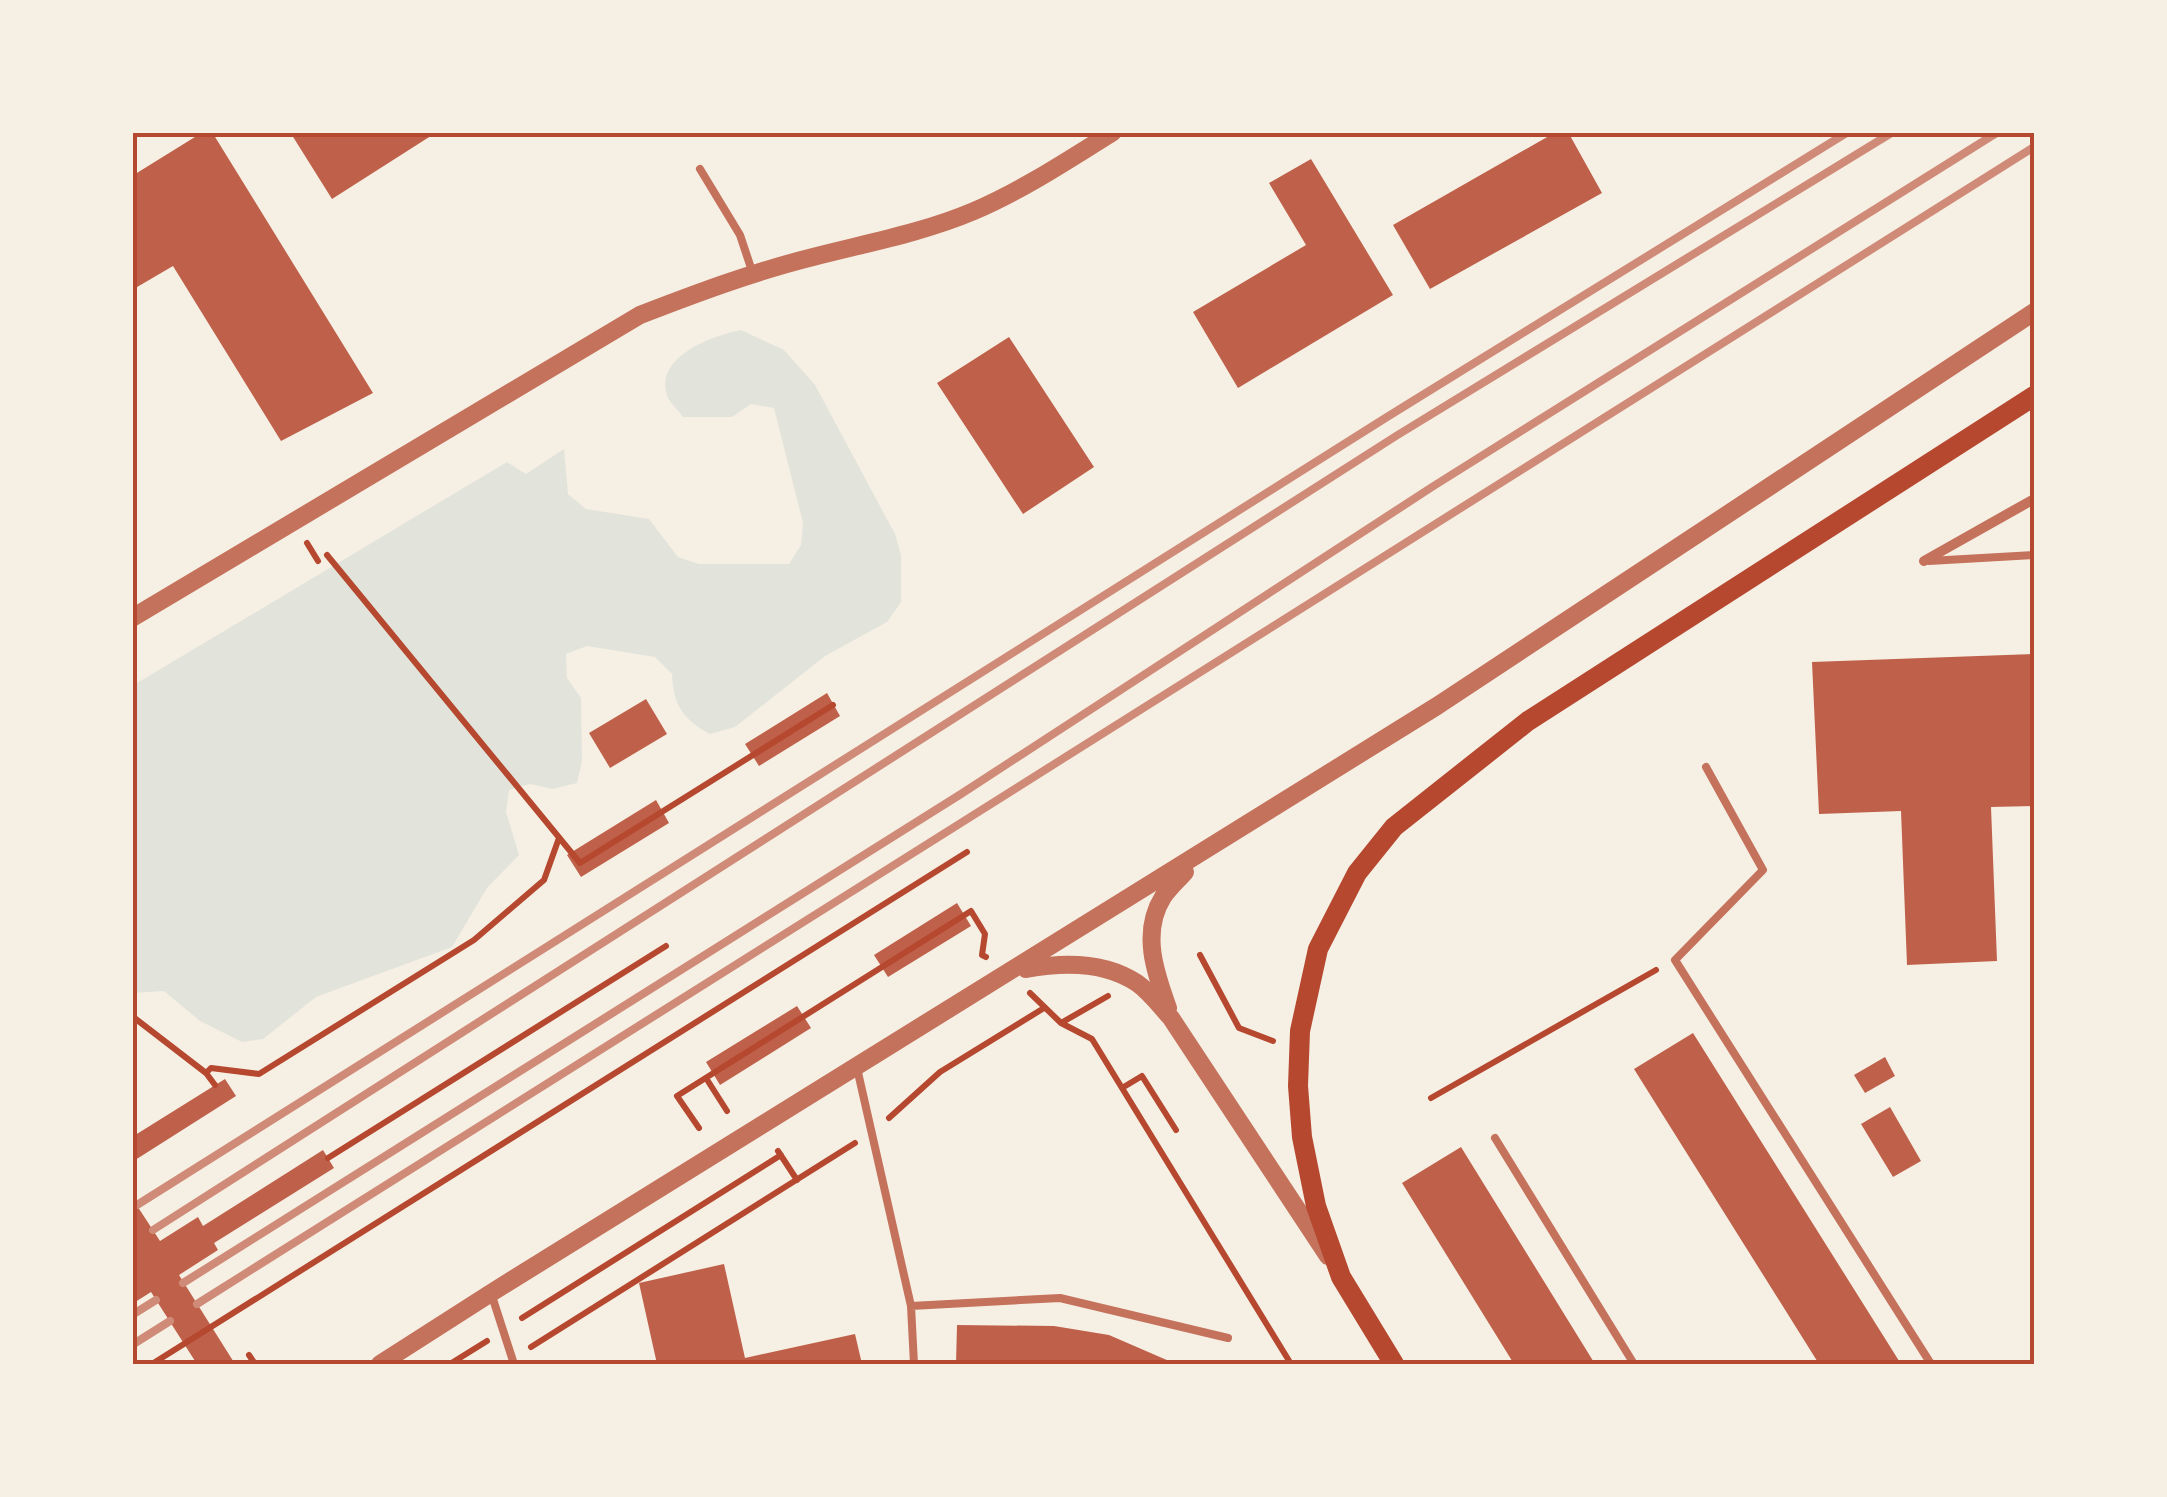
<svg xmlns="http://www.w3.org/2000/svg" width="2167" height="1497" viewBox="0 0 2167 1497" font-family="Inter,sans-serif">
<rect width="100%" height="100%" fill="#f6efe4"/>
<path fill="#e2e4dc" d="M 741,330 L 784,350 L 815,385 L 895,534 L 901,555 L 901,602 L 887,622 L 825,656 L 735,727 L 710,734 C 683,719 673,705 672,674 L 655,657 L 587,646 L 566,654 L 567,678 L 581,698 L 582,761 L 577,783 L 553,789 L 530,784 L 509,790 L 506,812 L 519,855 L 487,888 L 452,947 L 316,997 L 263,1039 L 242,1042 L 200,1021 L 164,991 L 133,993 L 132,686 L 507,462 L 526,474 L 564,449 L 568,494 L 586,509 L 649,519 L 678,557 L 699,564 L 789,564 L 801,545 L 803,523 L 774,408 L 751,404 L 732,417 L 683,417 C 679,411 671,404 668,398 C 652,357 712,336 741,330 Z"/>
<path fill="#bf614a" d="M 203,132 L 212,132 L 373,393 L 281,441 L 173,266 L 132,290 L 132,176 Z
M 290,132 L 437,132 L 332,199 Z
M 1556,132 L 1568,132 L 1602,193 L 1430,289 L 1393,225 Z
M 1311,159 L 1393,295 L 1238,388 L 1193,312 L 1306,245 L 1269,183 Z
M 1009,337 L 1094,467 L 1023,514 L 937,383 Z
M 2034,654 L 2034,806 L 1991,807 L 1997,961 L 1907,965 L 1901,811 L 1819,814 L 1812,662 Z
M 827,693 L 840,716 L 759,766 L 745,744 Z
M 646,699 L 667,734 L 610,768 L 589,733 Z
M 656,800 L 669,823 L 581,877 L 567,855 Z
M 957,903 L 971,926 L 888,977 L 874,955 Z
M 797,1006 L 811,1028 L 720,1085 L 706,1062 Z
M 1693,1033 L 1901,1364 L 1819,1364 L 1634,1069 Z
M 1885,1057 L 1895,1076 L 1865,1093 L 1854,1075 Z
M 225,1079 L 236,1096 L 132,1162 L 132,1137 Z
M 1890,1107 L 1921,1161 L 1893,1177 L 1861,1124 Z
M 1461,1147 L 1595,1364 L 1514,1364 L 1402,1183 Z
M 323,1150 L 334,1168 L 214,1243 L 218,1250 L 179,1275 L 235,1364 L 189,1364 L 195,1361 L 151,1292 L 132,1304 L 132,1198 L 160,1241 L 198,1217 L 203,1226 Z
M 724,1264 L 745,1358 L 855,1334 L 862,1364 L 657,1364 L 639,1283 Z
M 957,1325 L 1054,1326 L 1109,1335 L 1176,1364 L 956,1364 Z"/>
<g fill="none" stroke-linecap="round" stroke-linejoin="round">
<path stroke="#b5482f" stroke-width="6" d="M 307,543 L 318,561
M 327,555 L 580,863 L 833,705
M 1200,955 L 1239,1028 L 1273,1041
M 1030,993 L 1061,1023 L 1092,1039 L 1291,1364
M 132,1016 L 206,1073 L 215,1085
M 1061,1023 L 1108,996
M 206,1073 L 211,1068 L 259,1074 L 474,940 L 544,880 L 559,838
M 706,1078 L 727,1111
M 1122,1088 L 1142,1076 L 1176,1130
M 1431,1098 L 1656,970
M 889,1118 L 940,1072 L 1044,1008
M 699,1128 L 677,1096 L 971,911 L 985,934 L 982,955 L 986,957
M 778,1151 L 797,1180
M 328,1158 L 666,946
M 522,1318 L 781,1155
M 531,1347 L 855,1143
M 249,1355 L 255,1364
M 152,1364 L 967,852
M 450,1364 L 487,1341"/>
<path stroke="#c5725c" stroke-width="8" d="M 700,169 L 740,235 L 752,271
M 1929,561 L 2034,555
M 1706,767 L 1763,870 L 1675,960 L 1931,1364
M 857,1068 L 911,1306 L 914,1364
M 1495,1138 L 1634,1364
M 491,1293 L 514,1364
M 911,1306 L 1060,1298 L 1228,1338"/>
<path stroke="#c5725c" stroke-width="10" d="M 1924,561 L 2034,499"/>
<path stroke="#c5725c" stroke-width="18" d="M 132,618 L 640,315 C 697,293 753,272 813,257 C 867,243 922,233 974,211 C 1023,190 1068,160 1113,132
M 1026,969 C 1063,962 1104,961 1137,983 C 1150,992 1160,1006 1171,1018 L 1328,1256
M 1168,1008 C 1155,972 1141,932 1163,897 C 1169,888 1178,880 1185,872
M 380,1364 L 491,1293 L 1437,706 L 2034,312"/>
<path stroke="#b5482f" stroke-width="20" d="M 1394,1364 L 1341,1277 L 1316,1206 L 1302,1137 L 1298,1086 L 1300,1031 L 1318,949 L 1357,873 L 1394,827 L 1528,721 L 2034,396"/>
<path stroke="#cf8b77" stroke-width="8" d="M 137,1205 L 1387,417 L 1848,132
M 153,1230 L 1396,436 L 1893,132
M 183,1283 L 961,794 L 1432,487 L 1998,132
M 197,1304 L 2034,147
M 132,1315 L 156,1300
M 132,1345 L 170,1321"/>
</g>
<rect width="2167" height="1497" fill="none" stroke="#f6efe4" stroke-width="270"/>
<rect x="135" y="135" width="1897" height="1227" fill="none" stroke="#b5482f" stroke-width="4"/>
</svg>
